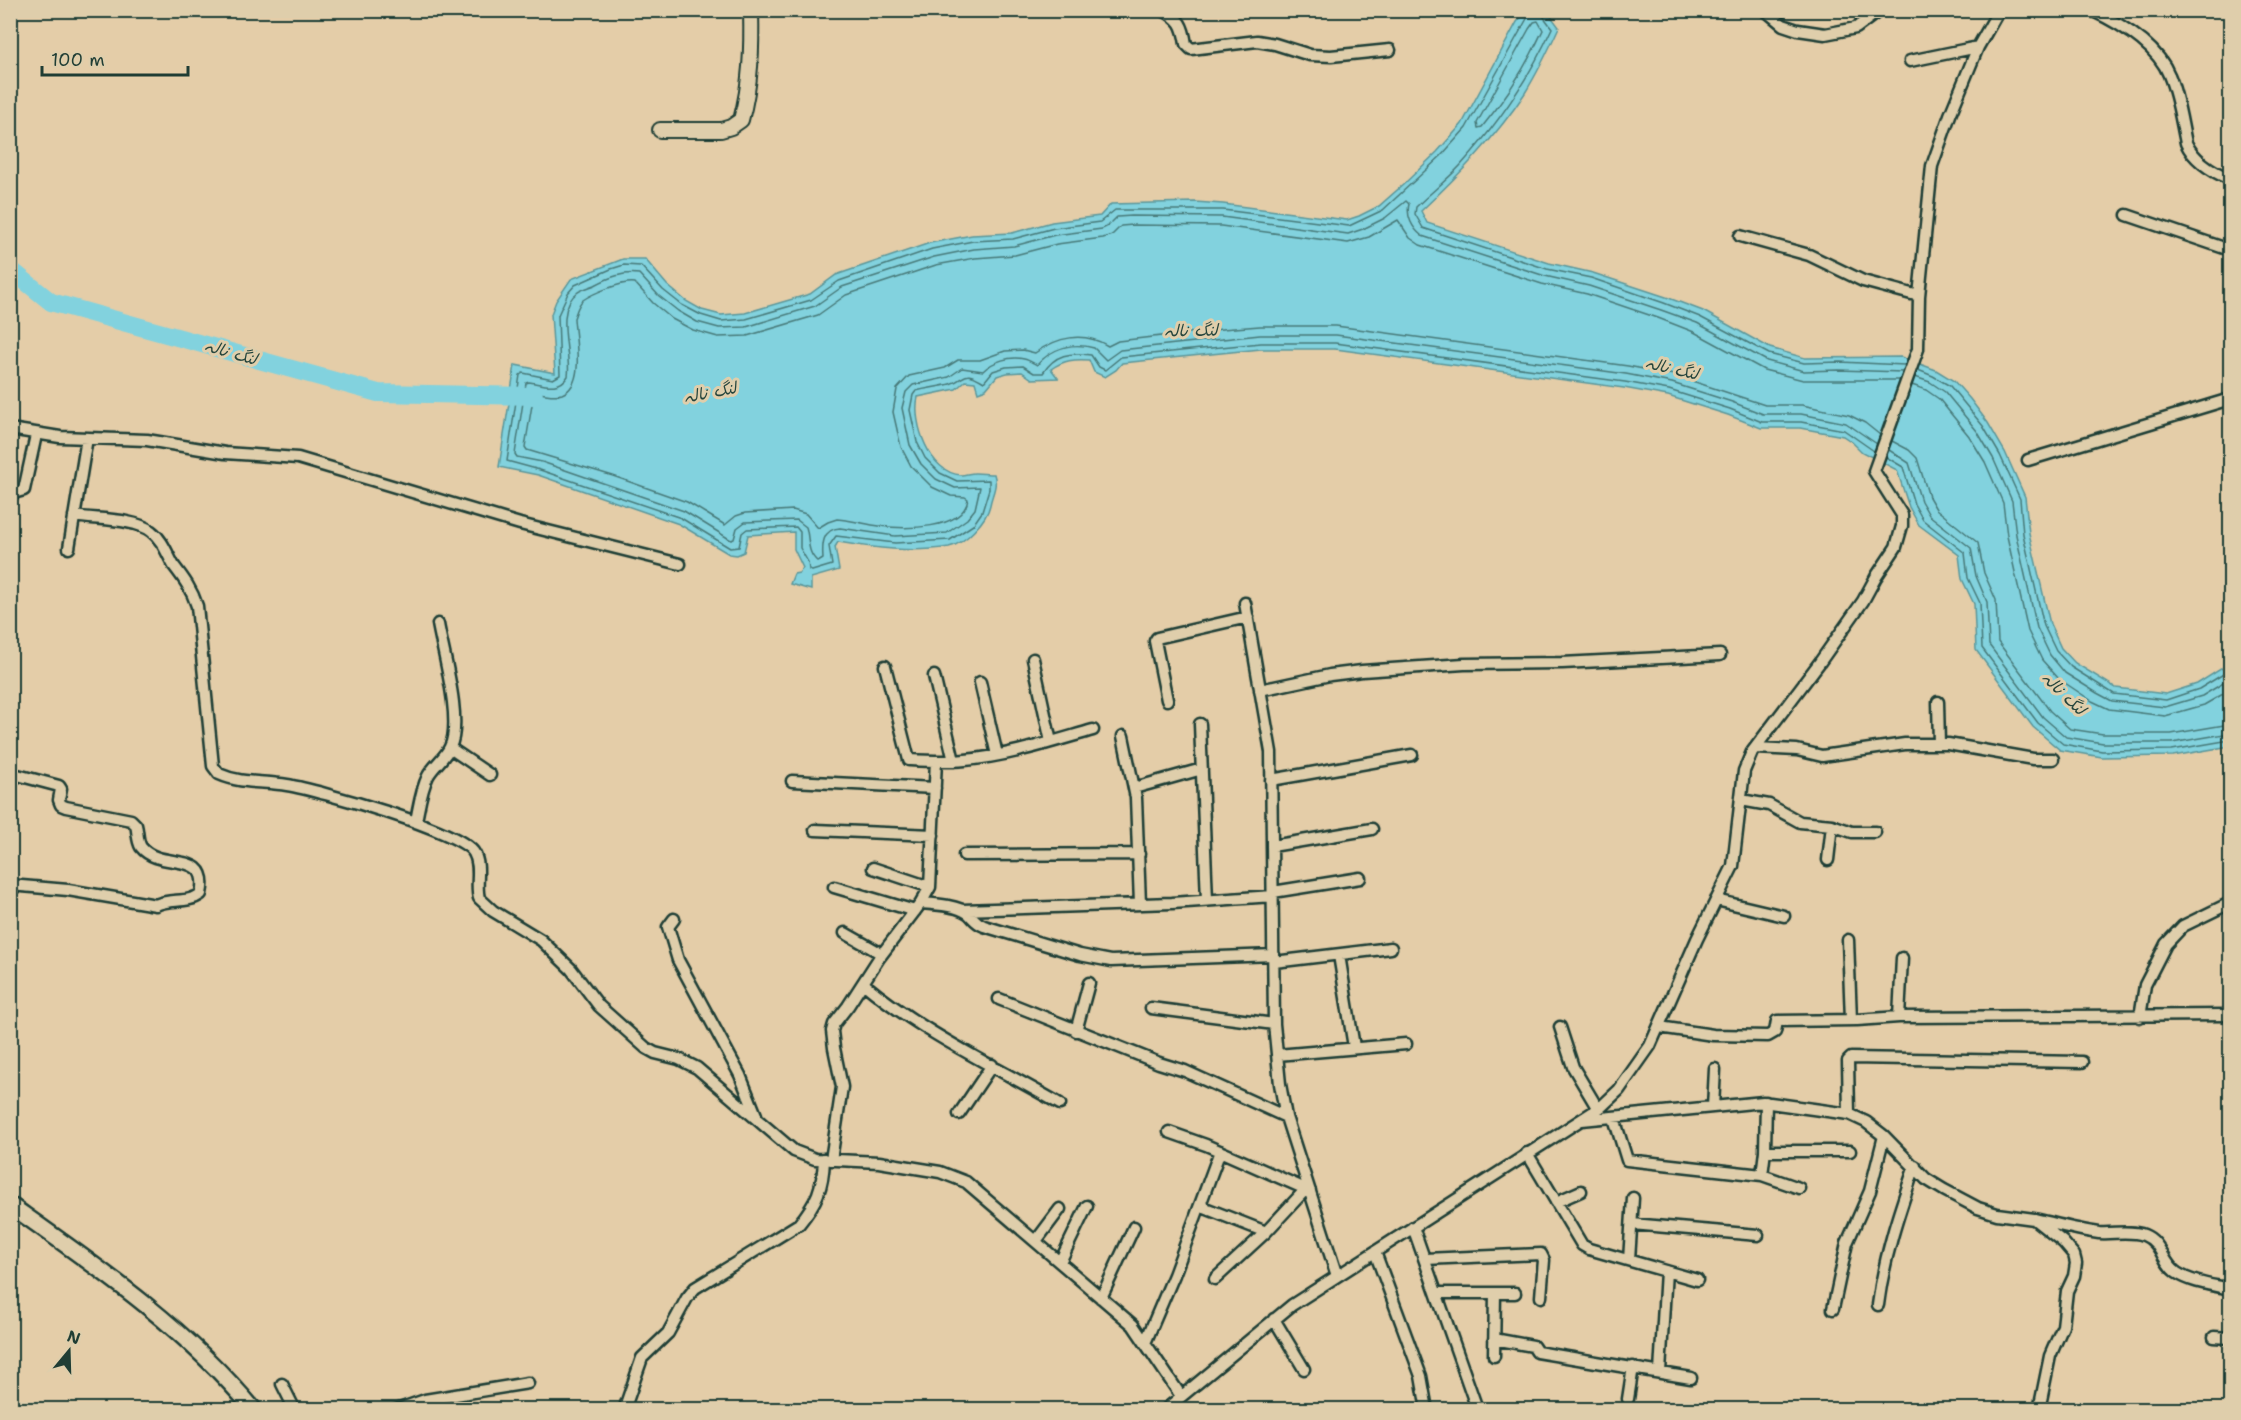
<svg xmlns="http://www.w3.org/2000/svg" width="2241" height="1420" viewBox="0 0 2241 1420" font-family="'Shantell Sans','Playpen Sans Arabic',sans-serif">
<rect width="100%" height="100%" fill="#e4cda8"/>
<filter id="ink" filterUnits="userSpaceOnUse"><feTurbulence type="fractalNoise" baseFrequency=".0167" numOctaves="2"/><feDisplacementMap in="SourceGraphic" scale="12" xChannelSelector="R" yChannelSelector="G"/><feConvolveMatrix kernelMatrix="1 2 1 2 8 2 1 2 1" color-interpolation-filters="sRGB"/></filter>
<g filter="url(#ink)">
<path fill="#82d2de" stroke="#5a969a" stroke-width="1.5" d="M 1526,11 L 1547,11 L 1559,27 C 1549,49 1538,72 1525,93 C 1496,137 1459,175 1421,211 L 1427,223 L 1549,263 L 1593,273 L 1666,297 L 1703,311 L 1770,348 L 1805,358 L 1901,357 L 1936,370 L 1954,381 L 1970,399 L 1988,423 L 2005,452 L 2025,497 L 2029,533 L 2050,624 L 2061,648 L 2075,663 L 2116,688 L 2166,694 L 2197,684 L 2230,663 L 2230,746 L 2173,756 L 2102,757 L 2060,750 L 2033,727 L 1976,650 L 1974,604 L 1962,579 L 1959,555 L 1919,525 L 1909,507 L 1897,470 L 1862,452 L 1852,442 L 1843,436 L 1800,428 L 1761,428 L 1728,415 L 1668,396 L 1624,388 L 1335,349 L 1261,349 L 1122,363 L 1116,370 L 1105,377 L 1094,372 L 1089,360 C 1074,359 1064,360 1051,369 L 1058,378 L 1032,379 L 1022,372 L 1007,373 L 997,376 L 986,389 L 978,392 L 975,382 L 965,381 L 956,389 L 918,397 C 912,422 929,473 961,475 C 965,475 970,473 975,473 C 981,473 987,474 994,474 C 998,486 992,494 990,505 C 987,520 965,544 949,547 C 912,553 874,548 838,542 L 835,547 L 839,570 L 811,578 L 811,590 L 790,584 L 794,574 L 799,573 L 803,568 L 794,549 L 794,532 L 748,535 L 744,552 L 737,555 L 729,554 L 679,524 L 538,475 L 499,467 L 515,365 L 555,373 L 551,314 L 556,301 L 571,279 L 623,259 L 645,259 L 667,285 L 686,301 L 702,310 L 721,315 L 745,313 L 810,294 L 836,275 L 930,243 L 972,235 L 1012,233 L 1052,222 L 1100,216 L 1111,204 L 1195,202 L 1223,204 L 1347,220 L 1359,216 L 1379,206 L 1404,184 L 1437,152 L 1462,124 L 1517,22 Z"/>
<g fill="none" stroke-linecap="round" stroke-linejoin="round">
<path stroke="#477978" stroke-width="1.5" d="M 1530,10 L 1529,15 L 1466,128 L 1441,156 L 1383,210 L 1349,226 L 1223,210 L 1115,210 L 1100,222 L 1054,228 L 1013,239 L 973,241 L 932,249 L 839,281 L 811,300 L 746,319 L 721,321 L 701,315 L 682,305 L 663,290 L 641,266 L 624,265 L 611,269 L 575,285 L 568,293 L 558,315 L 560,375 L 553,379 L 523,373 L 520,375 L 507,461 L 540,470 L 681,518 L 730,548 L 739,547 L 742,533 L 747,529 L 796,527 L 800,532 L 800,548 L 808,562 L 809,570 L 812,571 L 832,565 L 829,546 L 836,536 L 895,543 L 950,540 L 973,525 L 982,512 L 989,489 L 989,480 L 957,481 L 940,473 L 925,458 L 917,442 L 910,410 L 913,395 L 916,391 C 927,388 939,387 950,384 C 967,379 962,368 984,382 L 993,371 L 1006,367 L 1023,366 L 1034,373 L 1043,373 C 1055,354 1070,352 1091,355 L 1099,367 L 1105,370 L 1121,357 L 1261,343 L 1335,343 L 1625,382 L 1669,390 L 1730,409 L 1762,422 L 1801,422 L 1844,430 L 1874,451
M 1543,10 L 1543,16 L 1552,28 C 1529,79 1497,125 1460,166 C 1446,181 1430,193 1416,207 L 1415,214 L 1423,228 L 1547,269 L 1591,278 L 1664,303 L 1700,317 L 1769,354 L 1804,363 L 1840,362 L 1905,365
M 1538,21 L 1543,30 C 1527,65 1507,97 1482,127 L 1478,128 L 1477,123 L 1529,29 L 1534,22 Z
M 1918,370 L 1933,376 L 1950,386 L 1983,426 L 2000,455 L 2020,499 L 2023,534 L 2044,626 L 2056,651 L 2071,667 L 2114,694 L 2166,700 L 2199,689 L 2230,670
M 1915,377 L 1930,382 L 1945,392 L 1977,431 L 1993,458 L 2012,501 L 2016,535 L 2037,628 L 2050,655 L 2065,673 L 2097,693 L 2112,701 L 2165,707 L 2202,696 L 2230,679
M 1912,385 L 1926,390 L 1939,399 L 1969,436 L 1985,462 L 2003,503 L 2007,536 L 2028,631 L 2042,660 L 2059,679 L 2092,701 L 2109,709 L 2165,716 L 2204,705 L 2230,690
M 1880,435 L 1865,423 L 1849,415 L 1802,405 L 1765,405 L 1674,375 L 1628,366 L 1336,326 L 1260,326 L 1222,329 L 1118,341 L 1108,346 C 1083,331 1057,337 1035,353 L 1023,350 L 1005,351 L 980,360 L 958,360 L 945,368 L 909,376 L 897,389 L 893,412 L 901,447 L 911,466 L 932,487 L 951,496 L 965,497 L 968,499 C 964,531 903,529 879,526 C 865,524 851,520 837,519 L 828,522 L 818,528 L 806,514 L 793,510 L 745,513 L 736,516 L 725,525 L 687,502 L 613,476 L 527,450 L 525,447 L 534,393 C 543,392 552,397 562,394 C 586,385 575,339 574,318 C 576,313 578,304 583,300 C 593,293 623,281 635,283 L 653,303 L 672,319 L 693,330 L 718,337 L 747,336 L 818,315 L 846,295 L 936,265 L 975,258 L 1015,255 L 1057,244 L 1103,238 L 1112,235 L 1121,226 L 1133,225 L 1221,226 L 1348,243 L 1369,237 L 1398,220 L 1410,238 L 1420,245 L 1542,284 L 1587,294 L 1658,318 L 1694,332 L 1764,370 L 1803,380 L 1899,380
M 1892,441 L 1909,450 L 1917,458 L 1929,497 L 1936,509 L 1978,543 L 1984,573 L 1996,600 L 1998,642 L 2050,711 L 2070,729 L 2103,734 L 2171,734 L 2230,724
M 1877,444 L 1846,423 L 1801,414 L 1763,414 L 1732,402 L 1672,383 L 1626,374 L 1336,335 L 1260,335 L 1120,350 L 1106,360 L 1094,348 C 1072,342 1052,348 1037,365 C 1033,363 1029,360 1024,359 C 1010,356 993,361 983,371 L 962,368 L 949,377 L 913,385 L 906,392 L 902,408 L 910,445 L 921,464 L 936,479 L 955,488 L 980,487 L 975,509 L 967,519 L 947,533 L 895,536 L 840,528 C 822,529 822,545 823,559 L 818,562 C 806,552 810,540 806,527 L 797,520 L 745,522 L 737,528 L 734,539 L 731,540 L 684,511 L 542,462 L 517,457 L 515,454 L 526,383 L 529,382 C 543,384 559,391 568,376 C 572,352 553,310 578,292 C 583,289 590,287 595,285 C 610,277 623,272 639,274 L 659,296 L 678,311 L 697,322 L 719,328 L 746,327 L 815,306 L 842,287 L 934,257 L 974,249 L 1014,246 L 1055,235 L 1102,229 L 1108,226 L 1117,217 L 1132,216 L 1222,217 L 1348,234 L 1363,229 L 1385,218 L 1406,201 L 1409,204 C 1406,216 1412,228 1422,236 L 1545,276 L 1589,286 L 1661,310 L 1697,323 L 1767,361 L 1804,371 L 1839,370 L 1903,372
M 1889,450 L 1909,463 L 1921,501 L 1929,515 L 1971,548 L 1976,576 L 1987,602 L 1989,645 L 2043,717 L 2066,737 L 2103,743 L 2172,743 L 2230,733
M 1886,457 L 1903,467 L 1914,504 L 1923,520 L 1965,553 L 1968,578 L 1980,603 L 1982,648 L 2038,723 L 2063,744 L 2102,751 L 2172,750 L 2230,740"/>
<path stroke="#82d2de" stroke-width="18" d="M 10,269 L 51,302 L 378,393 L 534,396"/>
<g stroke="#1f3d34" stroke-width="15">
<path id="minor" d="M 1163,10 C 1180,19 1183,25 1186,44 L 1191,49 L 1257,41 L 1275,44 L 1310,55 L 1331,56 L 1390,50
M 1765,10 L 1783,25 L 1798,30 L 1825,34 L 1856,28 L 1880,10
M 2091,10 C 2119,23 2157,45 2169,75 C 2178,96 2181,120 2186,143 C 2194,160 2213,172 2230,179
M 1910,61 L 1978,47
M 2127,215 L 2230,250
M 1740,236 L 1809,255 L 1863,281 L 1919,296
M 10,429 L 60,437 L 147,440 L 225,453 L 298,458 L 520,524 L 680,564
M 2028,460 L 2230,399
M 10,489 L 17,492 L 24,490 L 36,435
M 74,516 C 95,520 134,518 151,531 C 163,540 167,554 174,566 C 184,579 192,590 197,606 L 213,766 L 219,774 C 241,784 264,781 287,785 C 317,790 462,830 474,853 C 482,867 475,884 479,898 L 493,911 L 541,940 L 571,969 L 599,1006 L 646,1048 L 655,1053 L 679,1059 L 697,1068 L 794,1151 L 815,1159 L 879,1162 L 940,1172 L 966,1182 L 1133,1325 L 1181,1396
M 69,548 L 87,438
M 1245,603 L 1271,752 L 1274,1024 L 1280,1084 L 1286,1117 L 1337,1276
M 1033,659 L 1051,742
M 885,666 L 909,760 C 928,761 946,762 965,760 C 1009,756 1051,742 1093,730
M 934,676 L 954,761
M 980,682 L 997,755
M 1260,690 L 1330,675 L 1362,671 L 1464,664 L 1562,663 L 1720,655
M 1167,700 L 1155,641 L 1157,638 L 1248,617
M 1938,702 L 1939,744
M 1200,724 L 1207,900
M 1123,736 L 1136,798 L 1140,904
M 450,748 L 490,775
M 1755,748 L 1797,750 L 1822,756 L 1905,744 L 1948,744 L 2033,759 L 2053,759
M 10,773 L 59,786 L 61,789 L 59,800 L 61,805 L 66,807 L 131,820 L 136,825 C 138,832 137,841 141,847 C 161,872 211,848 201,894 C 188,904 170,898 156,905 L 68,890 L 10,885
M 1271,780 L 1412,755
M 792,781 L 935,788
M 1134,788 L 1202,769
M 1741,800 L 1769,805 L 1800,822 L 1832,825 L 1852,832 L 1875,832
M 416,821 C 419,807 421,790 428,776 C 433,766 445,758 450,747 C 463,721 443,653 438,624
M 815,830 L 933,835
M 1272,846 L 1372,829
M 964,855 L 1139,854
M 1828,860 L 1832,825
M 873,868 L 930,887
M 834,887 L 915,911
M 1273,892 L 1360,878
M 1716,900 L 1784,916
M 921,903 C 935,904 958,905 969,914 C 975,920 976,923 984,926 L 1080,955 L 1111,961 L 1274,955
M 962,910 L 1172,903 L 1273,896
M 674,919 L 668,927 L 678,960 L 740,1075 L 756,1115
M 845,933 L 882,954
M 1848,940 L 1851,1020
M 1339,955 L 1354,1047
M 1274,962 L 1391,948
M 863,983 C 921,1032 994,1066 1060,1104
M 999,999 L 1159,1063 L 1185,1071 L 1286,1117
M 1151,1008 L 1274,1024
M 1899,1017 L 1902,958
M 2140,1017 L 2145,985 L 2166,944 L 2183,926 L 2230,903
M 1560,1027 L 1573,1067 L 1598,1109
M 1659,1027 L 1713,1035 L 1768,1036 L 1775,1032 L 1777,1021 L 1857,1020 L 1899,1017 L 2230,1015
M 1076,1031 L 1089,983
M 1277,1055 L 1406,1044
M 1713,1107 L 1715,1069
M 959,1114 L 992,1065
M 1849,1114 L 1848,1061 L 1851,1058 L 2082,1062
M 1614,1118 L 1627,1160 L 1762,1175 L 1799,1188
M 1582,1120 L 1763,1102 L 1849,1114 L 1866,1122 L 1884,1136 L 1926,1179 L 1944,1190 L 1978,1208 L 1997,1214 L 2034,1219 L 2063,1242 L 2074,1255 L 2076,1263 L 2074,1276 L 2067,1291 L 2063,1326 L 2050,1356 L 2039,1410
M 1169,1132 L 1206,1145 L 1310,1191
M 1765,1151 L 1850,1151
M 1527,1153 L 1582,1245 L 1589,1249 L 1697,1280
M 831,1160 L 842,1087 L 834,1048 L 832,1031 L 834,1024 L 848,1006 L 879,958 L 921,903 L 930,887 L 936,761
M 1762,1175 L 1765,1151 L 1766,1102
M 1556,1202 L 1581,1191
M 1200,1206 L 1266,1232
M 2035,1219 C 2056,1224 2077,1230 2099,1233 C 2113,1234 2131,1230 2144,1235 C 2162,1242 2162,1263 2177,1273 C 2193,1283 2213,1285 2230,1289
M 1632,1224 L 1758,1235
M 1413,1227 L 1475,1403 L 1475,1410
M 1036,1241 L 1060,1209
M 1375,1252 L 1421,1376 L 1426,1404
M 1425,1259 L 1541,1254 L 1544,1260 L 1541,1297
M 1629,1260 L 1633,1198
M 1060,1262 L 1087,1206
M 1215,1279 L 1266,1232 L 1306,1189
M 1437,1293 L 1515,1293
M 1101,1298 L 1134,1227
M 1878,1305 C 1884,1257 1899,1212 1915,1166
M 1833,1309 L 1847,1243 L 1870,1191 L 1884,1136
M 1274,1319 L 1304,1369
M 2214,1337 L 2230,1338
M 1494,1339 L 1533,1346 L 1537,1352 L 1691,1378
M 1145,1343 L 1174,1275 L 1220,1151
M 1494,1356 L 1495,1293
M 1660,1372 L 1666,1271
M 282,1384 L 295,1410
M 1628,1399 L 1633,1367
M 396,1410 L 425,1400 L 528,1383
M 624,1410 L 642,1358 L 668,1333 L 687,1298 L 695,1288 L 799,1224 C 817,1202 823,1188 824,1159
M 1165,1410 L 1292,1305 L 1601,1107 L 1619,1090 L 1650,1046 L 1697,939 L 1733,866 L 1744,771 L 1752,752 L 1820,662 L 1863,601 L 1876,577 L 1896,547 L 1902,526 L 1902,515 L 1874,471 L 1918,349 L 1919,296 L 1932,166 L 1950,115 L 1978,47 L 1999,10"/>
</g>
<g stroke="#1f3d34" stroke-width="18">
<path id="tertiary" d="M 660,130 L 721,130 L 731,127 L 741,120 C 751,83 752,48 751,10"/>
</g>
<g stroke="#1f3d34" stroke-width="20">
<path id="secondary" d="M 10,1205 C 99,1268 184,1326 254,1410"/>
</g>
<use href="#minor" stroke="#dfceab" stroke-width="10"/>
<use href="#tertiary" stroke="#dfceab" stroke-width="14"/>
<use href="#secondary" stroke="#dfceab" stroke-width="15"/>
</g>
</g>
<g text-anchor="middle" stroke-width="6" stroke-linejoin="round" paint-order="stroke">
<g font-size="16" font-style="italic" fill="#24443c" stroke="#dfceab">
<text transform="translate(1191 330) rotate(-1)" y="6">لنگ نالہ</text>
<text transform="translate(231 352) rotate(16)" y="6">لنگ نالہ</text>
<text transform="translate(1672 368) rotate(13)" y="6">لنگ نالہ</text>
<text transform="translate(710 392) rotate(-11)" y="6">لنگ نالہ</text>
<text transform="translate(2064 693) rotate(44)" y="6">لنگ نالہ</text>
</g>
</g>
<rect width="2241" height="1420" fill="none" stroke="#dfceab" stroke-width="36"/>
<rect x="18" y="18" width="2205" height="1384" fill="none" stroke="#1f3d34" stroke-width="2" filter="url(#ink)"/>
<g transform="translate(69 1351) rotate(19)" stroke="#dfceab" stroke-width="4.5" paint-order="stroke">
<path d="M0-4.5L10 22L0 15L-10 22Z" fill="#1f3d34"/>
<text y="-9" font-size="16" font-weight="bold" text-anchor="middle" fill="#1f3d34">N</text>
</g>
<path d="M42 66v9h146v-9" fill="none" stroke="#1f3d34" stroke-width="3"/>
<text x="51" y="66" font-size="18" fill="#1f3d34" stroke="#dfceab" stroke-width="4.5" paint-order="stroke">100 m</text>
</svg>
